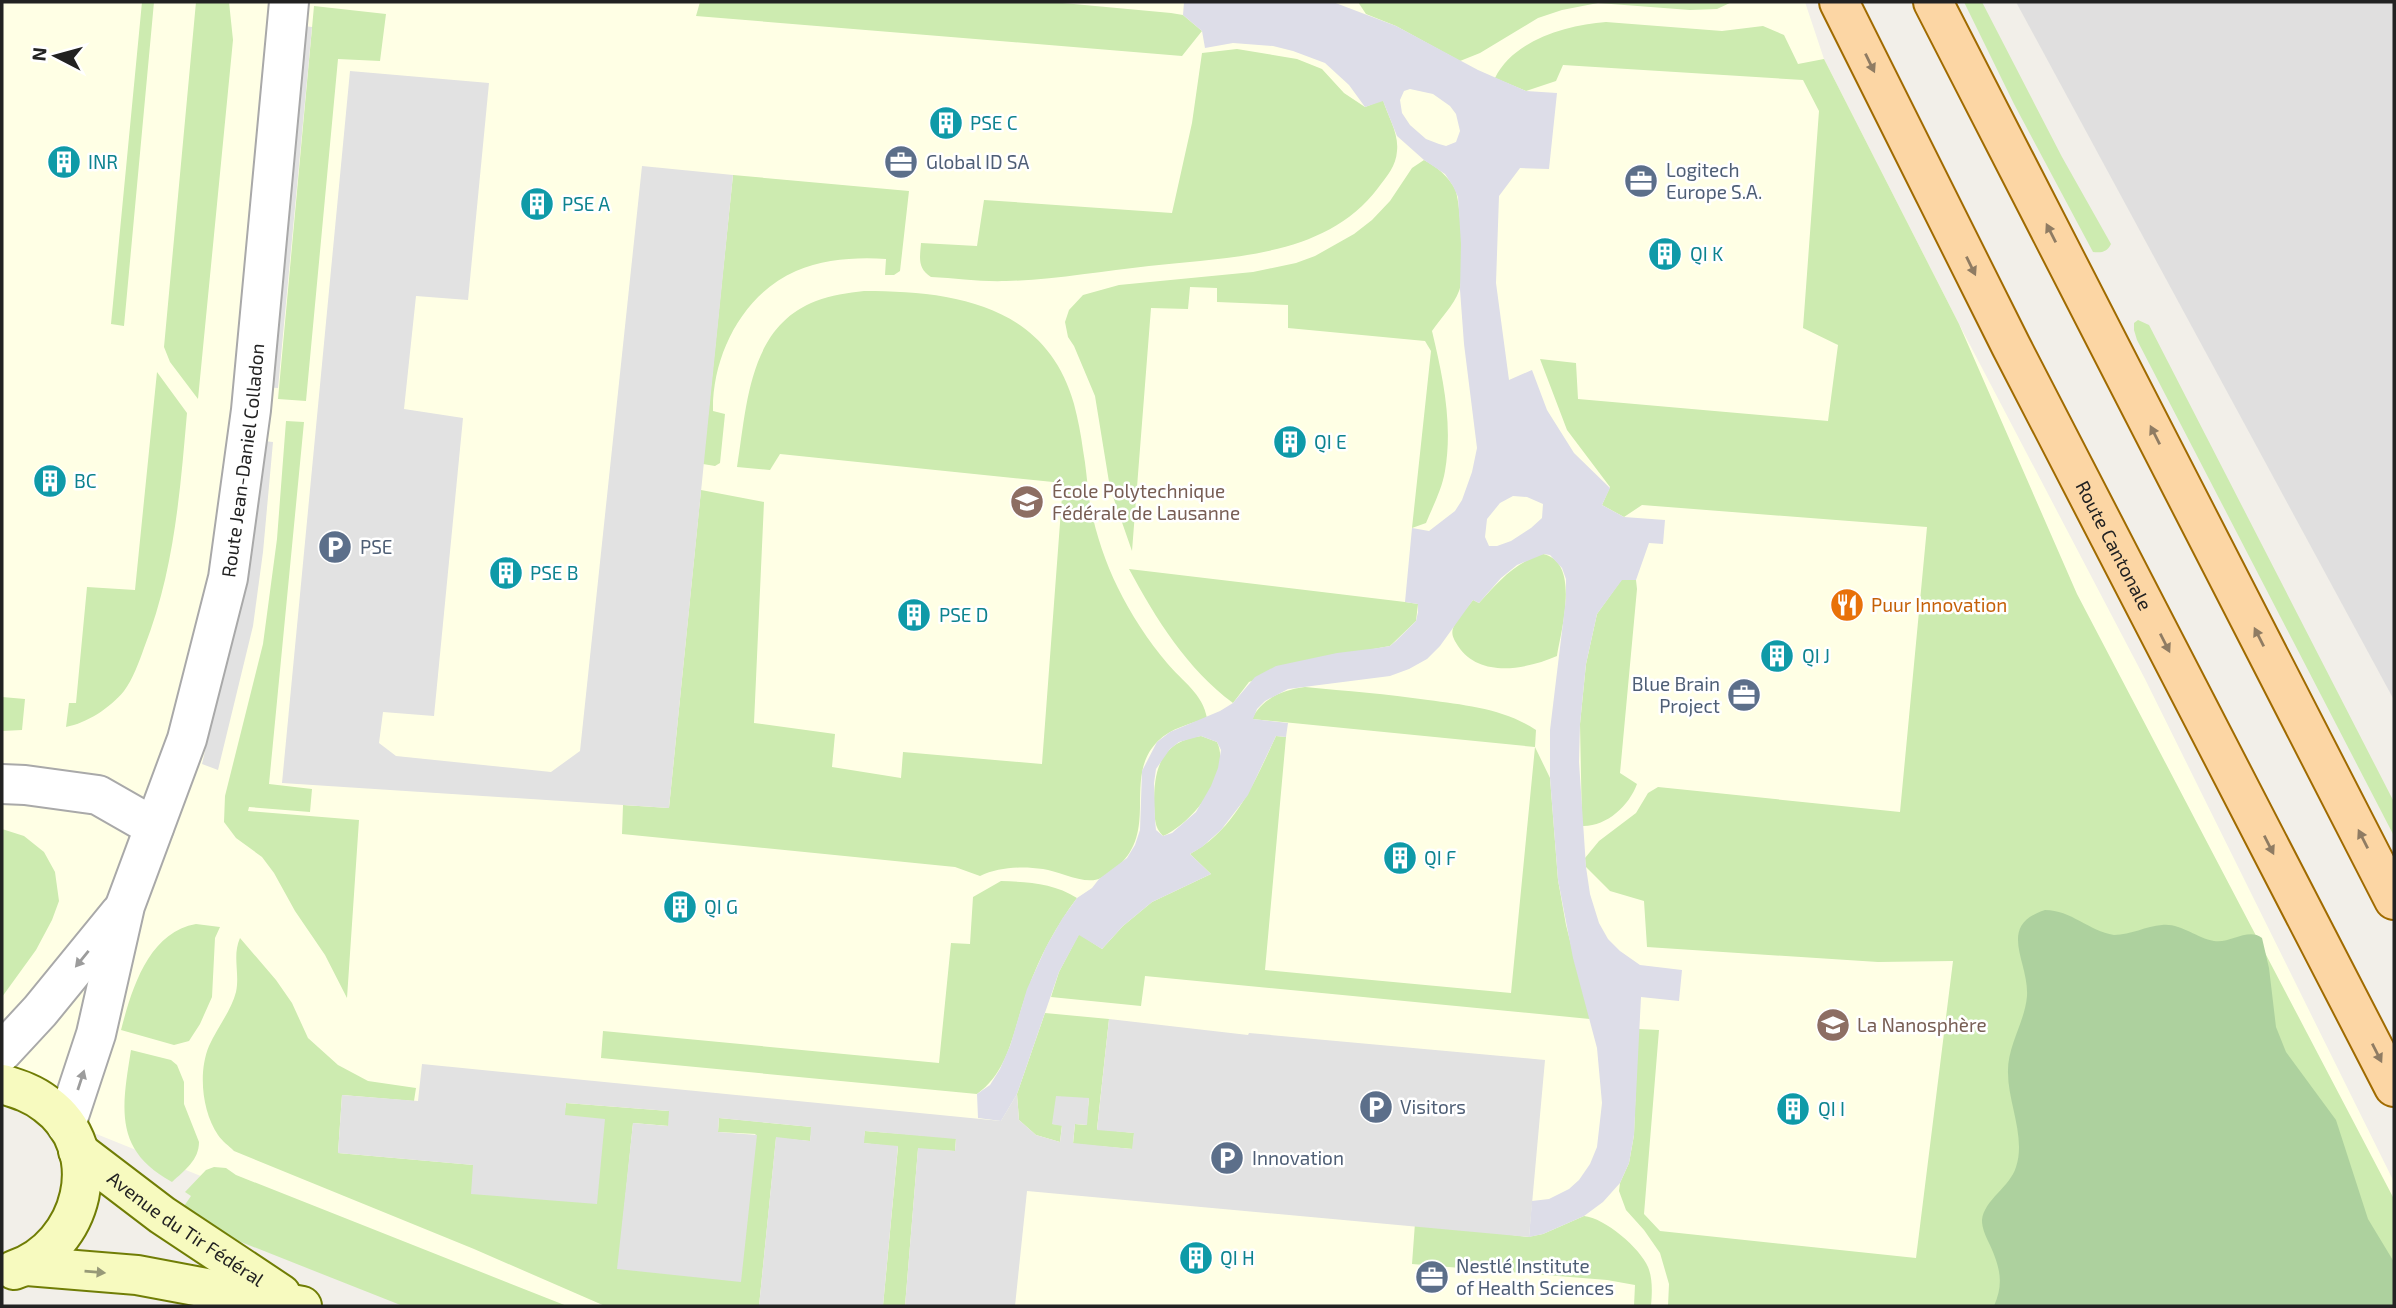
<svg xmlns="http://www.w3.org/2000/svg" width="2396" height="1308" viewBox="0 0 2396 1308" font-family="'Exo 2',sans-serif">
<rect width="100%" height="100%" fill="#f2efe9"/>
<path fill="#e0dfdf" d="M 2016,2 L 2394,2 L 2394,700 Z"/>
<path fill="#ffffe5" d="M 2,2 L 1805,2 L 1824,59 L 1959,324 L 2145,679 L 2394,1182 L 2394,1306 L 524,1306 L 2,1096 Z"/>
<path fill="#cdebb0" d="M 142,2 L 154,2 L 124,326 L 111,324 Z
M 196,2 L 229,2 L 233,40 L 198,399 L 170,362 L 164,347 Z
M 700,2 L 1052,2 L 1171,13 L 1183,15 L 1202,31 L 1182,56 L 696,16 Z
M 1358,2 L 1732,2 L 1717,9 L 1690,10 L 1598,3 L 1562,10 L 1538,18 L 1480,53 L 1460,61 L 1396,26 L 1366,14 Z
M 1964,2 L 1982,2 L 2062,157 L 2111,244 C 2107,252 2102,253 2093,252 L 2014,104 Z
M 314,6 L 386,14 L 380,61 L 338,59 L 306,401 L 278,399 Z
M 1606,22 L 1722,31 L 1763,26 L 1784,35 L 1798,64 L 1824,59 L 1959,324 L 2077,594 L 2394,1199 L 2394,1306 L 1668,1306 L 1669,1284 L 1660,1253 L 1644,1230 L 1626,1210 L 1619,1191 L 1620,1183 L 1629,1163 L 1634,1135 L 1638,1029 L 1659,1030 L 1644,1214 L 1660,1231 L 1916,1258 L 1953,961 L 1878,962 L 1647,947 L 1644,901 L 1610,891 L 1586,867 L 1585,858 L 1599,841 L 1636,813 L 1648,793 L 1658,787 L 1900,812 L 1927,527 L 1642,505 L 1624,517 L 1602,505 L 1610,487 L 1567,430 L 1540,359 L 1576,363 L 1578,399 L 1828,421 L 1838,345 L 1803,328 L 1819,111 L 1803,80 L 1563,65 L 1556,81 L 1526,91 L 1495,78 C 1513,40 1567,25 1606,22 Z
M 1237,49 L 1297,59 L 1322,69 L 1344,93 L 1365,107 L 1383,100 C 1388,117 1399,133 1397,151 C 1396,166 1387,176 1378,188 C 1326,258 1227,257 1149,266 C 1102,271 1053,280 1006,281 C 981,282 956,278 931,277 C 917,268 920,258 921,243 L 977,246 L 984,200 L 1172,213 L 1192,123 L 1202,53 Z
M 1424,160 C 1437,167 1448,176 1455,189 C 1461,202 1465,278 1459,291 C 1454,305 1440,319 1432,331 C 1443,377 1453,424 1445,471 C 1442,489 1433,506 1426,523 L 1412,528 L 1431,351 L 1425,341 L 1288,328 L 1288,305 L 1217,302 L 1217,288 L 1190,287 L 1188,309 L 1151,308 L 1132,551 L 1110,488 L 1095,396 L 1074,346 L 1068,337 L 1065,322 L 1069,310 L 1083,295 L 1119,285 L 1253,272 L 1296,263 L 1315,256 L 1354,234 L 1372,220 L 1390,201 L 1412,168 Z
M 733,175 L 909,191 L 900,271 L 894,275 L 885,275 L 886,259 C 857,257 824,259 796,271 C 743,294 712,355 713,411 L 725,414 L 720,463 L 715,466 L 703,464 Z
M 864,291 C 953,291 1046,304 1074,404 C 1078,419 1081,435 1083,450 C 1086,466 1087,482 1089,498 C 1094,528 1104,560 1118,588 C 1130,613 1149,642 1167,663 C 1182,681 1203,694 1207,718 C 1190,724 1171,728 1158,741 C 1118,781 1169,841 1101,878 C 1086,886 1059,871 1043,869 C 1022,866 999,867 980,876 L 955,867 L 622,834 L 623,805 L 669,808 L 701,490 L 764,502 L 754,723 L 835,734 L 832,767 L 901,778 L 903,752 L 1042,764 L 1063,483 L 780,454 L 770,470 L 737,467 C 747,406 748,327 816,301 C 831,295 848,293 864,291 Z
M 2138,320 L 2149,325 L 2394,802 L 2394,836 L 2137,340 L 2134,330 L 2134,323 Z
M 157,372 L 187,413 C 180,493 174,572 144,648 C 139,662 133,679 124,691 C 110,708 87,723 66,727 L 69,703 L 76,703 L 87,587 L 135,590 Z
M 286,421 L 304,422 L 269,784 L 312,789 L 310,812 L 249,807 L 248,811 L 359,820 L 347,998 L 325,955 L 295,911 L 274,873 L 262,857 L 236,838 L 224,822 L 225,796 L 263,644 L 277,539 Z
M 1543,554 C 1581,562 1561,630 1557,656 C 1527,669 1480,679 1458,646 C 1454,639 1450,634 1454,626 C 1458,617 1467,608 1473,600 L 1479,603 C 1498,582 1515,562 1543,554 Z
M 1129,569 L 1405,602 L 1418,604 L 1416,621 L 1390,646 L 1301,662 L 1249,682 L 1233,703 C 1187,669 1156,619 1129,569 Z
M 1622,579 L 1636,580 L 1637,589 L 1620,773 L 1637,784 C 1629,806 1606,827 1582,826 L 1580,724 L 1586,664 L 1597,614 Z
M 1305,687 C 1347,691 1387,694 1428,700 C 1465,705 1505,709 1536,730 L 1535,747 L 1550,778 L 1558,880 L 1566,925 L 1590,1019 L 1145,976 L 1141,1006 L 1051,997 L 1059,972 L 1079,934 L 1102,949 L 1123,926 L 1152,902 L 1211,874 L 1190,854 C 1236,829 1255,781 1276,736 L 1286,737 L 1265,970 L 1511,993 L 1535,747 L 1252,719 C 1262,698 1283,690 1305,687 Z
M 2,697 L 25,699 L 22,730 L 2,731 Z
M 1201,736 L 1217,742 C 1232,773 1192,824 1163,836 C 1154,827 1155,818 1154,805 C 1154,769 1160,742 1201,736 Z
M 2,829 L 24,836 L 44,852 L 55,872 L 59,901 L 52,920 L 36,950 L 2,997 Z
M 1001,881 C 1028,882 1054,883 1077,898 C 1056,926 1040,956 1028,989 C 1014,1025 1011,1070 977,1094 L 601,1058 L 603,1031 L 939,1063 L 951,943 L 970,944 L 973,897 Z
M 196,924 L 220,927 L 215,938 L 212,997 L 200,1024 L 189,1041 L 174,1045 L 121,1030 C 132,988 149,932 196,924 Z
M 240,938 L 276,980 L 292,1003 L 308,1038 L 338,1065 L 368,1081 L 416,1088 L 414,1101 L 342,1095 L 338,1153 L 474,1165 L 564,1115 L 566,1103 L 669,1111 L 669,1126 L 633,1123 L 618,1269 L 756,1134 L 718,1132 L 719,1118 L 812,1127 L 810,1141 L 776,1138 L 759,1306 L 605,1306 L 474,1249 L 234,1151 C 229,1146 222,1141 218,1135 C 202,1112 198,1072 209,1046 C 217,1028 231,1011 236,992 C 240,973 232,956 240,938 Z
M 1045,1013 L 1109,1019 L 1097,1129 L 1134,1133 L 1133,1149 L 1073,1144 L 1075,1124 L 1086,1125 L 1089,1099 L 1052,1124 L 1062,1125 L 1060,1142 L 1036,1135 L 1019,1120 L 1017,1094 Z
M 131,1050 L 171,1060 L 177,1065 L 184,1082 L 184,1104 L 199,1142 C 199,1160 185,1170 172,1182 C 113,1150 122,1107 131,1050 Z
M 865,1131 L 956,1138 L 955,1151 L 918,1149 L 905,1306 L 883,1306 L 898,1147 L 863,1143 Z
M 214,1167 L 226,1168 L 236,1175 L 567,1306 L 403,1306 L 236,1240 L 182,1209 L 191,1196 L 185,1192 L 206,1170 Z
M 1584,1216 C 1605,1218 1640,1248 1648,1267 C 1653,1279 1652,1294 1651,1306 L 1634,1306 L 1635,1285 L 1607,1280 L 1412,1264 L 1415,1223 L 1528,1237 L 1543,1234 Z"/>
<path fill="#add19e" d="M 2045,910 C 2071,910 2089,931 2114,935 C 2131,935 2146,926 2162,925 C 2181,923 2196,938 2214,941 C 2230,944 2248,927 2262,938 L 2269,968 L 2276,1027 L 2286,1052 L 2336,1120 L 2368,1219 L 2394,1262 L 2394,1306 L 1994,1306 C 2005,1282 1999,1264 1988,1241 C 1985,1234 1982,1228 1982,1220 C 1984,1200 2010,1187 2016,1167 C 2026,1137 2008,1103 2008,1073 C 2007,1046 2025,1022 2027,996 C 2029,961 1996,926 2045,910 Z"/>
<path fill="#e2e2e2" d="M 295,25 L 312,27 L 278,388 L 262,387 Z
M 350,71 L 489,83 L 468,300 L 416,296 L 404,409 L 463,418 L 434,716 L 383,712 L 379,743 L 396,756 L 551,772 L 580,751 L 642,166 L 733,175 L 669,808 L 282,783 Z
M 254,440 L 273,442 L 263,552 L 253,626 L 218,770 L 202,764 L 235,620 Z
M 1109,1019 L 1248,1035 L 1249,1033 L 1545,1060 L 1529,1237 L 1027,1191 L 1015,1306 L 905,1306 L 918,1148 L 955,1151 L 956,1139 L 865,1131 L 864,1143 L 898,1146 L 883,1306 L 759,1306 L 776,1137 L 810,1141 L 811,1127 L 719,1118 L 718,1132 L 757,1135 L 741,1282 L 617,1269 L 633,1123 L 668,1126 L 669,1111 L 566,1103 L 565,1115 L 605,1119 L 597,1204 L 471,1194 L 473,1165 L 338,1153 L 342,1095 L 418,1101 L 422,1064 L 1001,1121 L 1017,1094 L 1019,1120 L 1036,1135 L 1060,1142 L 1062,1126 L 1052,1124 L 1056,1096 L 1089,1098 L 1087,1125 L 1075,1124 L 1073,1143 L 1132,1149 L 1134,1133 L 1097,1130 Z"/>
<path fill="#dddde8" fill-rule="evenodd" d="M 1184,2 L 1333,2 L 1396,26 L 1478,70 L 1526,91 L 1557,93 L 1549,169 L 1520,168 L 1499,196 L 1496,283 L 1509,380 L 1532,370 L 1547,410 L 1574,453 L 1610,488 L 1602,505 L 1624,517 L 1665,520 L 1663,544 L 1649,543 L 1636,580 L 1622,580 L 1597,614 L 1586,664 L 1580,724 L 1579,762 L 1586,867 L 1590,894 L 1599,923 L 1608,939 L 1620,951 L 1640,965 L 1682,970 L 1679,1001 L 1641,997 L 1634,1135 L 1629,1163 L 1620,1183 L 1603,1202 L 1584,1216 L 1543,1234 L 1529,1237 L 1532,1201 L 1549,1199 L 1569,1189 L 1579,1180 L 1590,1164 L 1597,1147 L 1602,1103 L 1597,1048 L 1573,958 L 1558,880 L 1550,778 L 1550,730 L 1566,598 L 1566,579 L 1562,568 L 1550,555 L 1544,554 L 1517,565 L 1501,578 L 1479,603 L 1473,600 L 1440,646 L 1427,659 L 1409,669 L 1390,676 L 1288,689 L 1265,701 L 1257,709 L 1253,719 L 1288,723 L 1286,737 L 1276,736 L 1248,795 L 1221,830 L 1202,847 L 1190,854 L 1211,874 L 1152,902 L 1123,926 L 1102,949 L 1079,935 L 1059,972 L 1017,1094 L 1001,1121 L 978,1118 L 977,1094 L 990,1085 L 1000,1069 L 1010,1046 L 1027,989 L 1046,947 L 1062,919 L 1077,898 L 1092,888 L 1099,879 L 1127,858 L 1135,845 L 1140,830 L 1142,771 L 1157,742 L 1170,732 L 1220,711 L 1233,703 L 1255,677 L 1276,666 L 1337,653 L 1378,648 L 1390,646 L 1396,641 L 1416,621 L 1418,612 L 1418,604 L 1405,602 L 1412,528 L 1429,531 L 1455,511 L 1462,500 L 1472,472 L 1477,448 L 1464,344 L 1460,290 L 1461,244 L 1458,197 L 1453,186 L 1445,174 L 1424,160 L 1397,136 L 1383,101 L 1365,107 L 1349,85 L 1325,63 L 1293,51 L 1273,46 L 1233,43 L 1205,48 L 1202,31 L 1183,15 ZM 1410,89 L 1433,94 L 1450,106 L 1456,114 L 1460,131 L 1456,142 L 1446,146 L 1439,144 L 1426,139 L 1410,125 L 1402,113 L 1400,100 L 1404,91 ZM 1513,496 L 1527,497 L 1543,504 L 1542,518 L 1531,528 L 1511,541 L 1497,546 L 1489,546 L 1485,537 L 1487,519 L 1500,503 ZM 1201,736 L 1217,742 L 1221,750 L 1218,768 L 1211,786 L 1196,812 L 1172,833 L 1163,836 L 1156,830 L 1155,820 L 1154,783 L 1156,769 L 1170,749 L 1179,742 Z"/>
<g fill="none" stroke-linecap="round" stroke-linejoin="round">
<g stroke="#a9a9a9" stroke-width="42">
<g id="minor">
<path d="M 2,784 L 25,785 L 98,795 L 154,827"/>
<path d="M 2,1052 L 40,1011 L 120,913"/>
<path id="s1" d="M 66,1125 L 96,1034 L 125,906 L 187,739 L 228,578 L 251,410 L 289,2"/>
</g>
</g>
<g stroke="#707d05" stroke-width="42">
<g id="secondary">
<path d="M 2,1084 C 18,1089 32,1093 46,1104 C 109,1150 83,1247 14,1270"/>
<path id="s2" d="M 78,1151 L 162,1215 L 281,1294"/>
<path d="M 27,1266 L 137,1275 L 302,1306"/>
</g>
</g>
<g stroke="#a06b00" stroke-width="42">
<g id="primary">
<path id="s3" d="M 1839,2 L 2011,346 L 2394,1087"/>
<path d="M 1933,2 L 2394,900"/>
</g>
</g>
<use href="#minor" stroke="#fff" stroke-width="38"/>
<use href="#secondary" stroke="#f7fabf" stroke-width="38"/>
<use href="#primary" stroke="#fcd6a4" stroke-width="38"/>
</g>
<defs><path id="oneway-solid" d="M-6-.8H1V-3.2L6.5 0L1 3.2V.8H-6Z" transform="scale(1.75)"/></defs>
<g fill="#8f7c63">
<use href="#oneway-solid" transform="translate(1870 63) rotate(64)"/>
<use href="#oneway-solid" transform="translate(2051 233) rotate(-117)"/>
<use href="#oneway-solid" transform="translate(1971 266) rotate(64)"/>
<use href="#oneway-solid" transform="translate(2155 435) rotate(-117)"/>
<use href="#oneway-solid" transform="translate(2259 637) rotate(-117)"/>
<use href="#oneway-solid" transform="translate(2165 643) rotate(63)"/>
<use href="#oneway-solid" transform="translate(2363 839) rotate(-117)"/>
<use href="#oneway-solid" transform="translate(2269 845) rotate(63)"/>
<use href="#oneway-solid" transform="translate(2377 1053) rotate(63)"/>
</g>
<g fill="#9c9c9c">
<use href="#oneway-solid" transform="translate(82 959) rotate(129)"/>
<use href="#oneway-solid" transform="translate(81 1080) rotate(-72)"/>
</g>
<use fill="#979978" href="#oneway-solid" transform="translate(95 1272) rotate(5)"/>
<defs>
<g id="building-disc" transform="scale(1.75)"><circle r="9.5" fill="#0f9aa8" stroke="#fff"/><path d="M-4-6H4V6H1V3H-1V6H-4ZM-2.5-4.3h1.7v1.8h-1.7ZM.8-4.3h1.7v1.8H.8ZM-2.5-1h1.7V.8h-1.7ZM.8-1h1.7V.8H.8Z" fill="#fff"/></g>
<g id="office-disc" transform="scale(1.75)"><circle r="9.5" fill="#5c6f8a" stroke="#fff"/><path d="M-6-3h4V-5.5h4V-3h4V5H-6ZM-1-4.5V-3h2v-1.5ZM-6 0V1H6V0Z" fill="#fff"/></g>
<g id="university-disc" transform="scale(1.75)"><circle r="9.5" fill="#8d6e63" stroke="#fff"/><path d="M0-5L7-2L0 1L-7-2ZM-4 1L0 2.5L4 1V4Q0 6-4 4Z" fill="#fff"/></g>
<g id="parking-disc" transform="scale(1.75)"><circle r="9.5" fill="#5c6f8a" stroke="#fff"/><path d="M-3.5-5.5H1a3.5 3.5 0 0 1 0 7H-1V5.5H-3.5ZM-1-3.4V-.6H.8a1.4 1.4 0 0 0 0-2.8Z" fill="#fff"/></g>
<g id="restaurant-disc" transform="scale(1.75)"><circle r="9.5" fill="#e8710a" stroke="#fff"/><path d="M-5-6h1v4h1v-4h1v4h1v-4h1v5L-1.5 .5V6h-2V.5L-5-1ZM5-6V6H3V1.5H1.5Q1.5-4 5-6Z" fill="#fff"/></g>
<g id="school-disc" transform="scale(1.75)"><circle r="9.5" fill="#8d6e63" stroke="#fff"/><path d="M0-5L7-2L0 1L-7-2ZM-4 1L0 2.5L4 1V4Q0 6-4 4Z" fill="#fff"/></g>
</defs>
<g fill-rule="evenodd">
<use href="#building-disc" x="946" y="123"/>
<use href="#building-disc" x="64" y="162"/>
<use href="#office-disc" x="901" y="162"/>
<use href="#office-disc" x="1641" y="181"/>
<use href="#building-disc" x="537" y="204"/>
<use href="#building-disc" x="1665" y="254"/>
<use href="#building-disc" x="1290" y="442"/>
<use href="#building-disc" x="50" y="481"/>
<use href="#university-disc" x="1027" y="502"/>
<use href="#parking-disc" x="335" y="547"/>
<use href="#building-disc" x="506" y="573"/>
<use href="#restaurant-disc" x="1847" y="605"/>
<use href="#building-disc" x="914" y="615"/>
<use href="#building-disc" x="1777" y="656"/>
<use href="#office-disc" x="1744" y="695"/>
<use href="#building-disc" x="1400" y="858"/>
<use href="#building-disc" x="680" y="907"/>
<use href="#school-disc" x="1833" y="1025"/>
<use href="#parking-disc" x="1376" y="1107"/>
<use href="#building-disc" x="1793" y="1109"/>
<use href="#parking-disc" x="1227" y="1158"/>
<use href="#building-disc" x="1196" y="1258"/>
<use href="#office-disc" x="1432" y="1277"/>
</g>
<g text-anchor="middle" stroke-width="5" stroke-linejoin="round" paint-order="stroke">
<g font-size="19" fill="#0d838f" stroke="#fff" text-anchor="start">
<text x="970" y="130">PSE C</text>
<text x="88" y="169">INR</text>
<text x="562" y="211">PSE A</text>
<text x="1690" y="261">QI K</text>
<text x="1314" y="449">QI E</text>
<text x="74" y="488">BC</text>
<text x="530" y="580">PSE B</text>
<text x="939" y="622">PSE D</text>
<text x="1802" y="663">QI J</text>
<text x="1424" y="865">QI F</text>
<text x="704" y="914">QI G</text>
<text x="1818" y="1116">QI I</text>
<text x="1220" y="1265">QI H</text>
</g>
<g font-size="19" fill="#4e5e75" stroke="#fff" text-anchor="start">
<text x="926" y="169">Global ID SA</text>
<text x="1666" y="177">Logitech<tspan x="1666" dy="22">Europe S.A.</tspan></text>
<text x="360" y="554">PSE</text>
<text x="1720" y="691" text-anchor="end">Blue Brain<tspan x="1720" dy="22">Project</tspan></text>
<text x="1400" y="1114">Visitors</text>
<text x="1252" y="1165">Innovation</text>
<text x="1456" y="1273">Nestlé Institute<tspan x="1456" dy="22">of Health Sciences</tspan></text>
</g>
<g font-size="19" fill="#222" stroke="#fff">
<text dy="7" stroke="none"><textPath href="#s1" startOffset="690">Route Jean-Daniel Colladon</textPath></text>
<text dy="7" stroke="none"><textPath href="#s3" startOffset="609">Route Cantonale</textPath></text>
<text dy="7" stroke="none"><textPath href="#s2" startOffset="133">Avenue du Tir Fédéral</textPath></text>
</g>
<g font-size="19" fill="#785e54" stroke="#fff" text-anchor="start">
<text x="1052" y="498">École Polytechnique<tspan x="1052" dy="22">Fédérale de Lausanne</tspan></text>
<text x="1857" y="1032">La Nanosphère</text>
</g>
<g font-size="19" fill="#c56008" stroke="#fff" text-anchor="start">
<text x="1871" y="612">Puur Innovation</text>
</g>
</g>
<rect width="2396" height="1308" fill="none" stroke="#222222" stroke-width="7"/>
<g transform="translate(56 56) rotate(276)" stroke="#ffffff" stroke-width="5" paint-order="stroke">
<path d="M0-5L12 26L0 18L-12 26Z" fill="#222222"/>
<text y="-10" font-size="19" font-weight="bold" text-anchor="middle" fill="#222222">N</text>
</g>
</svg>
